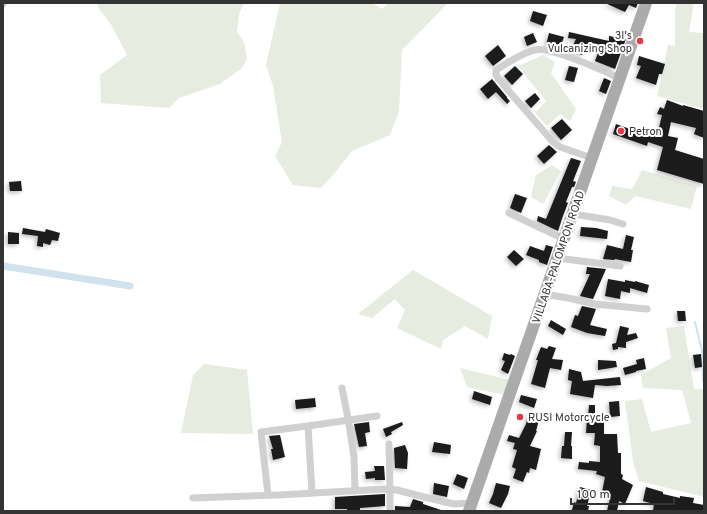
<svg xmlns="http://www.w3.org/2000/svg" width="707" height="514" viewBox="0 0 707 514" font-family="Overpass,sans-serif">
<defs>
<filter id="shadow"><feDropShadow dx="-2" dy="2" stdDeviation="2" flood-color="#0004"/></filter>
</defs>
<rect width="100%" height="100%" fill="#fff"/>
<path fill="#e6ecdf" d="M 97,3 L 244,3 L 239,14 L 237,32 L 244,42 L 247,59 L 242,68 L 220,84 L 179,98 L 169,108 L 101,103 L 100,75 L 127,55 L 110,23 L 99,9 Z
M 280,3 L 372,3 L 382,9 L 388,3 L 448,3 L 402,50 L 399,111 L 390,135 L 352,151 L 333,175 L 321,188 L 293,185 L 275,156 L 282,142 L 273,86 L 266,65 Z
M 677,3 L 694,3 L 689,32 L 704,33 L 704,109 L 657,96 L 668,45 L 675,46 L 675,11 Z
M 543,55 L 555,62 L 551,73 L 576,109 L 570,121 L 560,114 L 547,126 L 535,113 L 546,101 L 518,66 Z
M 552,165 L 561,171 L 543,204 L 531,197 L 536,175 Z
M 642,170 L 697,186 L 691,209 L 635,196 L 626,205 L 609,196 L 612,186 L 632,189 Z
M 413,270 L 492,316 L 488,339 L 465,326 L 443,340 L 441,349 L 397,328 L 405,310 L 395,299 L 372,318 L 358,314 Z
M 684,326 L 694,389 L 704,389 L 704,497 L 639,481 L 633,462 L 625,401 L 642,399 L 651,432 L 691,423 L 682,390 L 643,388 L 641,375 L 671,358 L 666,328 Z
M 204,364 L 247,370 L 253,434 L 181,433 L 193,375 Z
M 460,368 L 510,380 L 505,395 L 467,387 Z"/>
<g fill="none" stroke-linecap="round" stroke-linejoin="round">
<path stroke="#cfe2ee" stroke-width="2" d="M 695,322 L 702,351 L 703,381"/>
<path stroke="#cfe2ee" stroke-width="7" d="M 3,266 L 130,286"/>
</g>
<path fill="#1a1a1a" filter="url(#shadow)" d="M 605,3 L 638,3 L 636,8 L 629,5 L 625,12 Z
M 533,11 L 547,15 L 543,26 L 530,21 Z
M 569,32 L 609,41 L 609,36 L 626,39 L 615,69 L 595,61 L 601,45 L 589,42 L 582,55 L 571,50 L 576,39 L 568,38 Z
M 533,33 L 537,42 L 527,46 L 524,37 Z
M 549,33 L 564,37 L 560,49 L 546,45 Z
M 498,45 L 506,56 L 493,66 L 485,56 Z
M 639,56 L 665,64 L 662,74 L 659,74 L 656,85 L 636,78 L 641,66 L 637,65 Z
M 515,66 L 523,74 L 512,85 L 504,76 Z
M 569,66 L 578,68 L 574,82 L 565,80 Z
M 604,78 L 611,81 L 606,94 L 599,91 Z
M 492,79 L 507,97 L 507,98 L 510,101 L 507,104 L 496,92 L 488,99 L 480,89 Z
M 535,93 L 540,99 L 531,108 L 525,101 Z
M 667,100 L 683,106 L 683,105 L 704,111 L 704,138 L 694,134 L 696,128 L 671,122 L 668,136 L 678,138 L 675,150 L 704,159 L 704,184 L 657,170 L 663,147 L 648,142 L 647,146 L 613,134 L 616,124 L 652,137 L 653,135 L 657,136 L 662,115 L 657,114 L 660,107 L 664,109 Z
M 562,119 L 572,130 L 561,140 L 551,128 Z
M 549,145 L 557,152 L 544,164 L 537,156 Z
M 571,158 L 581,161 L 573,181 L 576,182 L 574,187 L 572,187 L 566,202 L 568,203 L 563,216 L 558,231 L 537,221 L 538,216 L 546,219 Z
M 21,181 L 22,191 L 10,191 L 9,182 Z
M 515,194 L 527,198 L 521,213 L 510,208 Z
M 581,227 L 596,228 L 608,231 L 607,239 L 580,236 Z
M 23,228 L 45,232 L 46,229 L 60,233 L 58,241 L 52,240 L 50,245 L 43,243 L 43,247 L 37,246 L 38,236 L 22,234 Z
M 8,232 L 19,233 L 19,244 L 8,244 Z
M 626,235 L 634,237 L 631,250 L 633,250 L 631,262 L 615,259 L 614,260 L 603,259 L 607,245 L 623,249 Z
M 546,245 L 553,247 L 547,265 L 539,262 L 539,260 L 526,255 L 530,246 L 544,251 Z
M 514,250 L 524,259 L 516,266 L 507,257 Z
M 587,267 L 606,269 L 593,299 L 580,296 L 590,274 L 586,274 Z
M 608,279 L 625,282 L 625,280 L 635,282 L 635,281 L 649,285 L 647,293 L 630,288 L 630,293 L 621,291 L 620,299 L 605,296 Z
M 582,306 L 596,309 L 590,325 L 607,329 L 605,336 L 587,333 L 571,327 L 575,315 L 578,316 Z
M 677,311 L 685,311 L 686,321 L 678,321 Z
M 551,320 L 566,329 L 563,335 L 548,326 Z
M 620,326 L 629,328 L 627,335 L 636,333 L 638,338 L 626,342 L 626,348 L 618,347 L 618,349 L 613,350 L 612,344 L 616,343 Z
M 549,346 L 556,348 L 552,359 L 563,360 L 561,370 L 550,368 L 545,388 L 531,384 L 538,360 L 536,360 L 541,347 L 547,349 Z
M 504,353 L 510,355 L 511,354 L 515,356 L 508,374 L 501,370 L 505,361 L 502,360 Z
M 701,354 L 702,367 L 695,368 L 693,355 Z
M 644,358 L 646,369 L 636,371 L 636,372 L 625,375 L 623,368 L 637,364 L 636,360 Z
M 598,360 L 616,361 L 617,367 L 598,370 Z
M 569,369 L 581,372 L 583,381 L 620,377 L 621,385 L 607,386 L 595,385 L 593,398 L 570,394 L 572,381 L 568,380 Z
M 474,391 L 492,397 L 490,405 L 472,399 Z
M 521,395 L 537,399 L 534,408 L 519,402 Z
M 315,398 L 316,407 L 296,409 L 295,400 Z
M 619,401 L 620,416 L 610,417 L 609,402 Z
M 589,405 L 595,405 L 595,419 L 604,419 L 604,434 L 617,434 L 618,453 L 621,453 L 621,474 L 623,475 L 622,479 L 633,485 L 625,504 L 619,501 L 617,511 L 607,511 L 611,494 L 602,492 L 605,477 L 596,474 L 597,471 L 578,469 L 579,462 L 589,463 L 589,461 L 600,462 L 600,446 L 594,445 L 595,433 L 586,433 L 587,418 L 588,418 Z
M 529,413 L 540,416 L 536,431 L 537,431 L 530,446 L 541,449 L 536,470 L 530,468 L 529,473 L 527,472 L 523,482 L 513,478 L 516,469 L 512,467 L 517,450 L 513,449 L 515,443 L 507,441 L 509,435 L 519,438 L 526,424 Z
M 369,422 L 370,432 L 365,433 L 367,446 L 359,447 L 354,424 Z
M 402,422 L 403,425 L 391,432 L 392,434 L 386,437 L 383,429 Z
M 565,432 L 572,432 L 571,446 L 572,446 L 572,459 L 561,458 L 562,446 L 564,446 Z
M 280,435 L 285,457 L 273,460 L 271,449 L 273,449 L 269,436 Z
M 434,442 L 451,445 L 450,454 L 432,452 Z
M 405,445 L 408,453 L 407,469 L 395,468 L 394,448 Z
M 374,466 L 384,466 L 385,480 L 375,480 L 375,478 L 366,479 L 365,472 L 375,471 Z
M 457,474 L 468,478 L 464,489 L 453,484 Z
M 434,483 L 449,486 L 447,497 L 433,494 Z
M 496,483 L 510,486 L 508,494 L 501,508 L 489,503 L 493,494 Z
M 580,487 L 591,490 L 587,506 L 589,506 L 588,511 L 578,511 L 572,510 L 574,502 L 576,503 Z
M 646,487 L 663,492 L 663,494 L 680,498 L 680,496 L 694,498 L 693,503 L 704,505 L 704,511 L 653,511 L 654,504 L 643,501 Z
M 385,494 L 385,506 L 360,508 L 360,511 L 347,511 L 347,509 L 335,509 L 335,497 Z
M 413,499 L 423,502 L 423,504 L 441,510 L 441,511 L 395,511 L 395,506 L 410,507 Z"/>
<g fill="none" stroke-linecap="round" stroke-linejoin="round">
<path stroke="#d0d0d0" stroke-width="7" d="M 3,4 L 4,3
M 592,158 L 560,147 L 553,142 L 500,81 L 496,75 L 496,70 C 508,63 521,53 535,50 C 551,46 603,71 620,78
M 509,213 L 564,239
M 573,214 L 610,220 L 623,224
M 557,258 L 620,266
M 545,294 L 573,299 L 594,304 L 647,309
M 342,388 L 348,418 L 354,457 L 355,491
M 308,426 L 312,493
M 389,444 L 390,489 L 390,511
M 268,495 L 261,432 L 315,425 L 377,416
M 193,498 L 279,495 L 385,489 L 397,490 L 424,497 L 454,504 L 472,503"/>
<path stroke="#ababab" stroke-width="12" d="M 469,511 L 646,3"/>
</g>
<g fill="#e63946" stroke="#fff" stroke-width="1.5">
<circle cx="640" cy="41" r="4"/>
<circle cx="621" cy="131" r="4"/>
<circle cx="520" cy="417" r="4"/>
</g>
<g text-anchor="middle" stroke-width="4" stroke-linejoin="round" paint-order="stroke">
<g font-size="11" fill="#333" stroke="#fff" text-anchor="start">
<text x="632" y="39" text-anchor="end">3I's<tspan x="632" dy="13">Vulcanizing Shop</tspan></text>
<text x="629" y="135">Petron</text>
<text x="528" y="421">RUSI Motorcycle</text>
</g>
<g font-size="11" fill="#333" stroke="#fff">
<text transform="translate(558 257) rotate(-71)" y="4">VILLABA-PALOMPON ROAD</text>
</g>
</g>
<rect width="707" height="514" fill="none" stroke="#333333" stroke-width="8"/>
<path d="M571 498v6h103v-6" fill="none" stroke="#333333" stroke-width="2"/>
<text x="577" y="498" font-size="12" fill="#333333" stroke="#ffffff" stroke-width="3" paint-order="stroke">100 m</text>
</svg>
